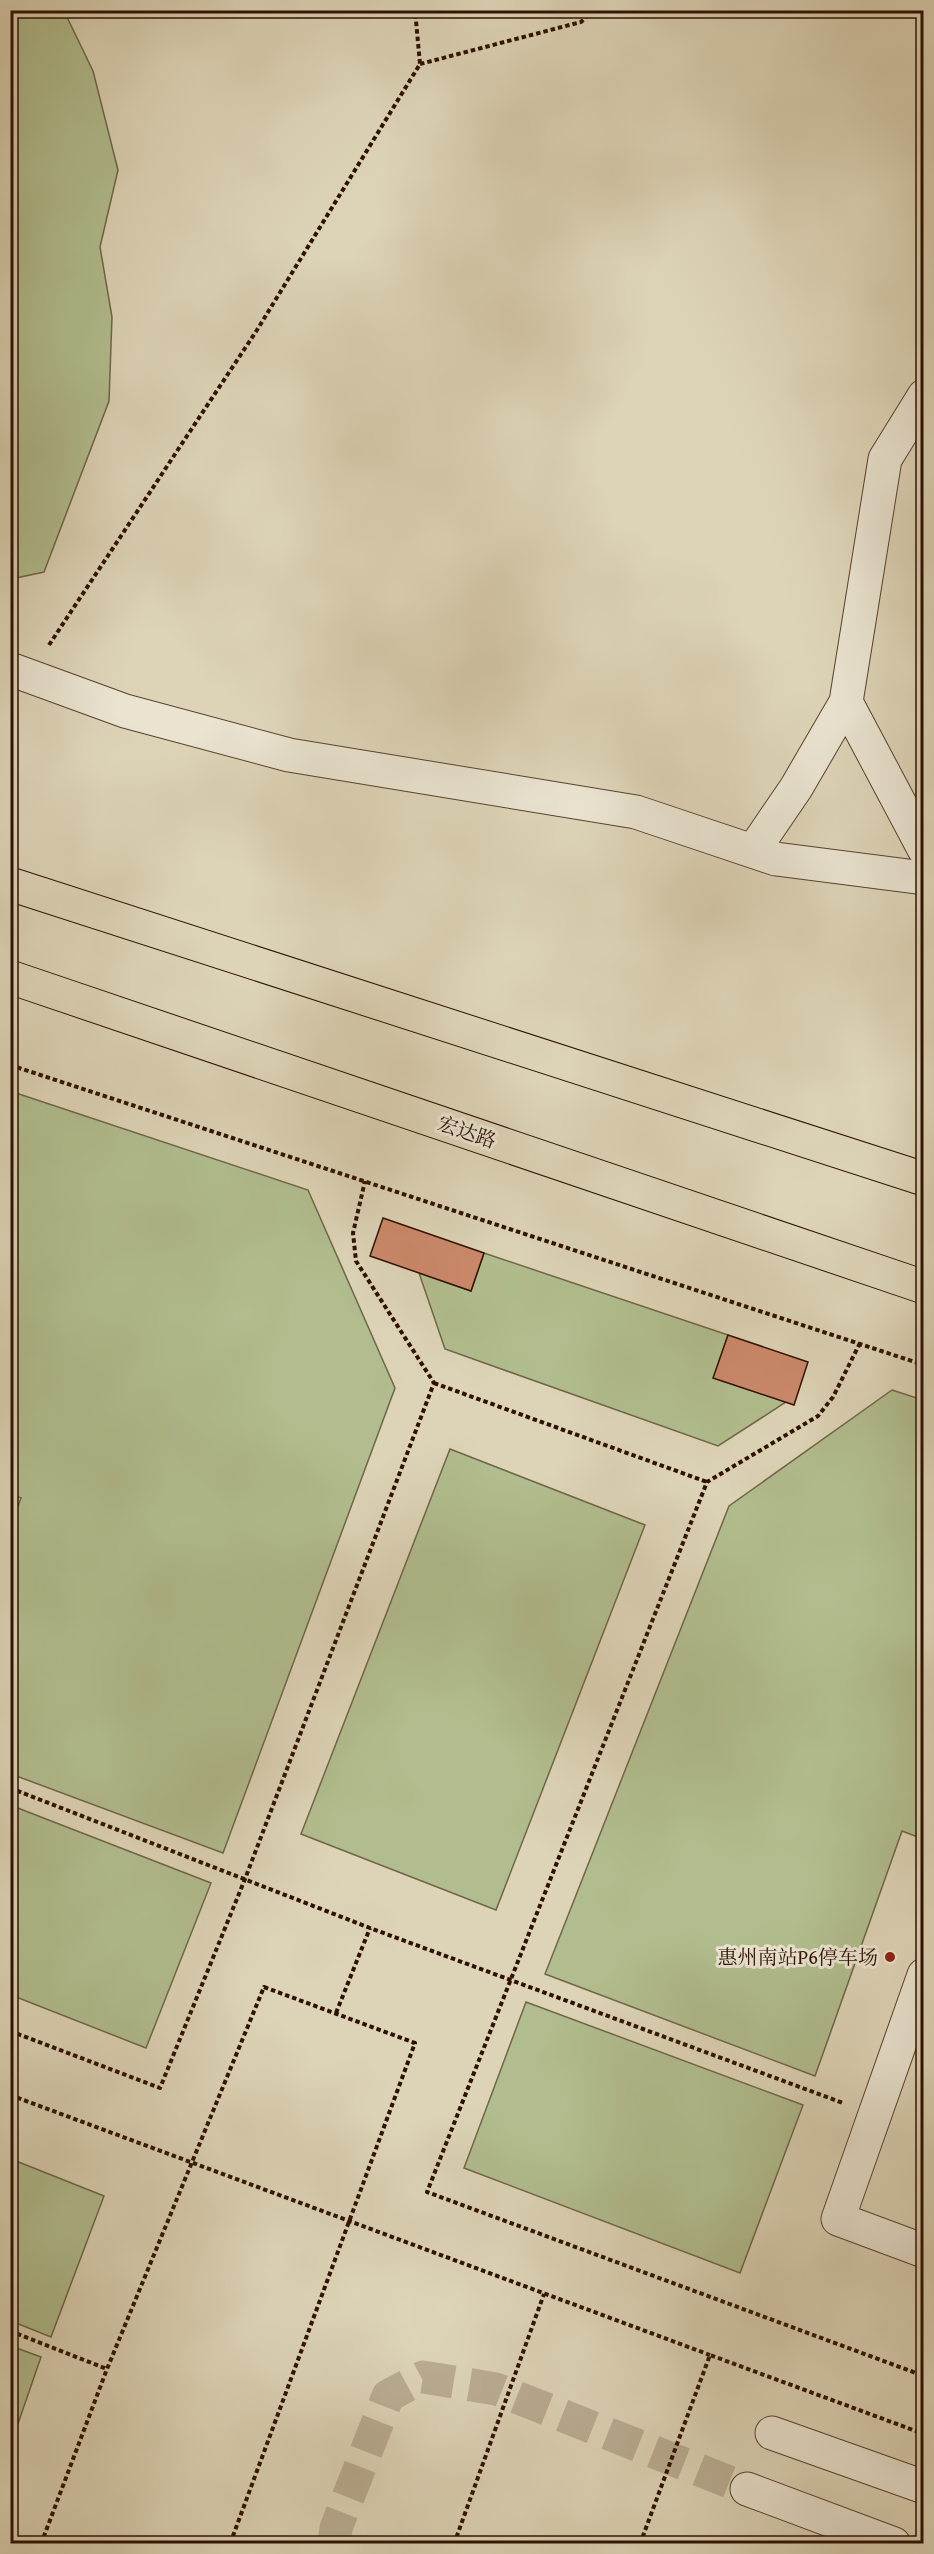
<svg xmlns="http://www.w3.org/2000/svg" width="934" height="2554" viewBox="0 0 934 2554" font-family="'Gentium Book Plus','Noto Serif SC',serif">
<rect width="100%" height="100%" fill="#ddd4b7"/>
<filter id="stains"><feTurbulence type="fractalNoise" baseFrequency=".00333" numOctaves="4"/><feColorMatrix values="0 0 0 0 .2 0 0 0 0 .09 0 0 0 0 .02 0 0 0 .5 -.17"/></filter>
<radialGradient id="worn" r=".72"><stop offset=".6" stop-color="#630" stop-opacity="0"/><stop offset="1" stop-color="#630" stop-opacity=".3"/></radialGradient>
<path fill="#b1bd8e" stroke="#6f6648" stroke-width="1.5" d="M 10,11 L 64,11 L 93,71 L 118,170 L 100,247 L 112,317 L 109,401 L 44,572 L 11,579 Z
M 10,1091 L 308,1190 L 395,1388 L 223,1853 L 11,1774 L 10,1529 L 21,1498 L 10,1494 Z
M 484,1253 L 728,1335 L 714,1378 L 786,1402 L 718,1446 L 445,1349 L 419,1273 L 471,1291 Z
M 892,1390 L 923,1400 L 923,1839 L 902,1831 L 815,2076 L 545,1974 L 729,1506 Z
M 450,1449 L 645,1525 L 496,1910 L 301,1834 Z
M 10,1805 L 211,1883 L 146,2048 L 11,1995 Z
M 526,2002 L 803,2105 L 740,2273 L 464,2168 Z
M 11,2159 L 104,2196 L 51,2337 L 11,2321 Z
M 11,2346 L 41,2357 L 11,2444 L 10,2346 Z"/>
<path fill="#cc896b" stroke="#2d1001" stroke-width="1.5" d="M 383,1218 L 484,1253 L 471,1291 L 370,1256 Z
M 728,1335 L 808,1362 L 794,1405 L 713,1378 Z"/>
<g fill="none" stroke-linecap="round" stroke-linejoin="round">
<path stroke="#baad93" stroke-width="33" stroke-dasharray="33 16" stroke-linecap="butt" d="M 334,2544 L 336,2528 L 388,2396 L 423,2377 L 496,2389 L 747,2489"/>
<g stroke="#59412e" stroke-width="35">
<path id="minor" d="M 10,669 L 125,711 L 289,755 L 636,812 L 776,859 L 924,878
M 846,702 L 924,849
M 753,851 L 796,788 L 846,702 L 885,459 L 924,396
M 924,1975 L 838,2219 L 924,2251
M 772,2433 L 924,2487
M 747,2489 L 894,2544"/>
</g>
<g stroke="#2d1001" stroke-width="35">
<path id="major" d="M 10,884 L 924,1179
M 10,977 L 924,1287"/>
</g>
<path stroke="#2d1001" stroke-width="4" stroke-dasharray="4.5 3" stroke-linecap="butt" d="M 420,64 L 581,22 L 593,10
M 49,645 L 257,330 L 420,64 L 415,10
M 10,1065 L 924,1365
M 860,1343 L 833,1397 L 818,1416 L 707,1482 L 427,2192 L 924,2376
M 434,1383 L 707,1482
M 10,1788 L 370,1928 L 843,2103
M 336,2013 L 370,1928
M 10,2031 L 160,2088 L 245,1879 L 434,1383 L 356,1261 L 353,1233 L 365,1181
M 10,2095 L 710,2355
M 10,2331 L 107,2369
M 41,2544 L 107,2369 L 264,1987 L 415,2043 L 230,2544
M 454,2544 L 544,2294
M 640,2544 L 710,2355 L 924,2434"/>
<use href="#minor" stroke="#e9e3d0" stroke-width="33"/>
<use href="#major" stroke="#ddd4b7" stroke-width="33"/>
</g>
<circle fill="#8f2418" stroke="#e9e3d0" stroke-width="2" cx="890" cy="1957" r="6"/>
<g text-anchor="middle" stroke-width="6" stroke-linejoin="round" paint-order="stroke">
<g font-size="20" fill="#2d1001" stroke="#e9e3d0">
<text transform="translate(467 1132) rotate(19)" y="7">宏达路</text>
</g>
<g font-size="20" fill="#2d1001" stroke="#e9e3d0" text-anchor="end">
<text x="878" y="1964">惠州南站P6停车场</text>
</g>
</g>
<rect width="934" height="2554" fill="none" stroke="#ddd4b7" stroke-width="36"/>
<rect x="12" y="12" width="910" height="2530" fill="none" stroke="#2d1001" stroke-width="3"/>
<rect x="18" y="18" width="898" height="2518" fill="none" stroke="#2d1001" stroke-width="1.5"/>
<rect width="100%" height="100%" filter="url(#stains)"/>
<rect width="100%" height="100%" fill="url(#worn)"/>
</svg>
